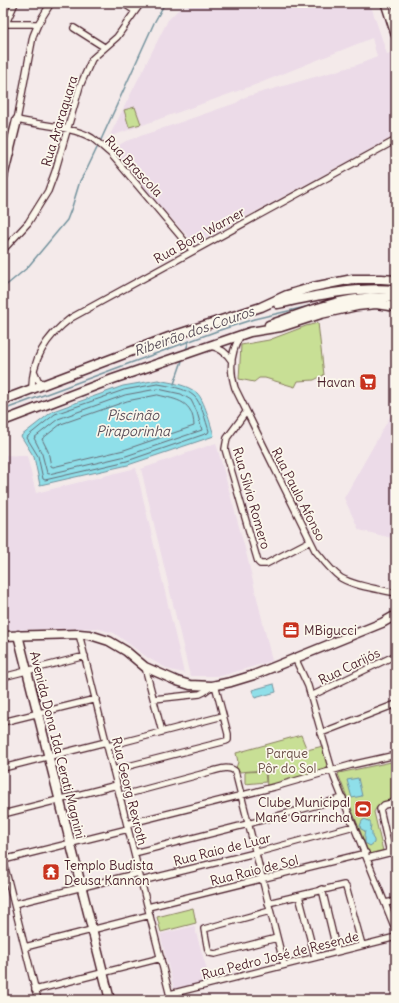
<svg xmlns="http://www.w3.org/2000/svg" width="399" height="1003" viewBox="0 0 399 1003" font-family="Delius,sans-serif">
<rect width="100%" height="100%" fill="#f4eaea"/>
<filter id="ink" filterUnits="userSpaceOnUse"><feTurbulence type="fractalNoise" baseFrequency=".025" numOctaves="2"/><feDisplacementMap in="SourceGraphic" scale="8" xChannelSelector="R" yChannelSelector="G"/><feConvolveMatrix kernelMatrix="1 2 1 2 8 2 1 2 1" color-interpolation-filters="sRGB"/></filter>
<g filter="url(#ink)">
<path fill="#ecdbe8" d="M 200,3 L 370,3 L 387,54 L 396,51 L 396,135 L 201,241 L 193,242 L 142,186 L 112,149 L 126,141 L 236,103 L 245,97 L 357,65 L 377,57 L 372,38 L 260,83 L 109,137 L 168,20 L 179,9 Z
M 396,406 L 396,539 L 359,530 L 344,498 Z
M 216,443 L 246,552 L 272,661 L 221,676 L 190,676 L 141,469 Z
M 3,455 L 27,456 L 36,493 L 136,468 L 184,673 L 170,670 L 148,658 L 114,633 L 96,628 L 3,630 Z
M 194,926 L 210,980 L 174,989 L 160,934 Z"/>
<path fill="#c8df95" stroke="#897f60" d="M 135,107 L 141,124 L 129,127 L 124,110 Z
M 318,323 L 324,375 L 314,380 L 298,381 L 295,387 L 265,378 L 259,378 L 254,382 L 239,379 L 241,345 L 269,340 L 306,326 Z
M 301,735 L 307,750 L 323,746 L 329,769 L 267,788 L 266,770 L 239,772 L 236,768 L 238,762 L 236,753 Z
M 396,761 L 396,800 C 387,802 378,802 374,812 L 383,851 L 369,854 L 338,774 L 339,773 Z
M 265,771 L 266,782 L 245,784 L 245,772 Z
M 193,908 L 196,923 L 161,932 L 157,917 Z"/>
<path fill="#8fdfe9" stroke="#73929d" d="M 158,380 C 171,383 186,384 197,393 C 204,399 211,426 214,436 L 128,465 L 40,485 L 34,457 L 21,436 L 53,411 L 123,386 Z
M 274,684 L 276,692 L 255,698 L 252,690 Z
M 358,778 L 362,796 L 352,798 L 347,780 Z
M 365,819 L 370,822 L 371,825 L 370,830 L 372,832 L 372,837 L 374,840 L 374,843 L 370,846 L 365,843 L 365,838 L 364,835 L 365,831 L 361,829 L 360,826 L 362,821 Z"/>
<g fill="none" stroke-linecap="round" stroke-linejoin="round">
<path stroke="#666c77" stroke-width="1" d="M 158,384 C 169,386 185,388 194,396 C 201,402 206,422 209,431 L 208,433 L 127,461 L 45,480 L 43,479 L 38,456 L 27,438 L 28,436 L 55,414 L 124,390 Z
M 158,389 L 181,394 L 191,400 L 197,412 L 202,430 L 126,456 L 49,474 L 47,473 L 42,454 L 34,438 L 58,419 L 125,395 Z
M 158,395 C 178,400 193,401 194,426 L 124,450 L 53,467 L 51,466 L 48,451 L 42,439 L 61,424 L 127,401 Z"/>
<path stroke="#73929d" stroke-width="1.5" d="M 100,142 L 154,23 L 165,3
M 3,288 L 27,268 L 67,220 L 72,207 L 80,181 L 87,169 L 98,146
M 186,350 L 189,341
M 174,384 L 183,358
M 3,410 L 217,331 L 254,319 L 314,305"/>
<g stroke="#4a1f2b" stroke-width="8">
<path id="street" d="M 51,3 L 38,24 L 33,36 L 17,120 C 39,125 74,127 92,138 C 99,143 105,149 111,154 L 193,251
M 123,3 L 135,11
M 6,23 L 15,3
M 3,24 L 38,24
M 74,28 L 104,47
M 3,250 L 28,223 L 48,191 L 55,172 L 80,86 L 92,59 L 117,37 L 141,3
M 241,335 C 230,352 229,369 235,388 L 315,550 C 323,560 331,571 341,578 C 357,587 379,589 396,593
M 211,346 C 220,348 226,352 231,360
M 34,371 L 38,380 L 43,384
M 32,388 C 32,358 48,335 71,318 L 396,140
M 246,412 L 227,438 L 225,449 L 258,562 L 260,564 L 266,564 L 310,541
M 79,634 L 171,1000
M 295,658 L 308,686 L 334,777 L 396,931
M 145,667 L 162,732
M 3,677 L 85,656
M 311,696 L 396,655
M 154,699 L 200,694 L 204,692 L 212,686
M 3,722 L 96,699
M 321,733 L 396,704
M 108,746 L 223,716
M 3,768 L 106,742
M 113,770 L 226,741 L 228,740 L 228,734 L 215,685
M 120,796 L 213,771 C 221,769 228,766 235,771 L 284,965
M 3,814 L 117,785
M 127,824 L 274,787 L 351,765 L 396,755
M 134,853 L 248,824 L 343,798
M 390,853 L 380,809 L 384,805 L 396,802
M 368,858 L 396,851
M 3,860 L 38,1000
M 3,860 L 128,829
M 141,881 L 255,853 L 354,826
M 322,889 L 337,952
M 299,896 L 315,957
M 268,903 L 344,885 L 346,887 L 362,945
M 385,903 L 396,901
M 14,904 L 139,873
M 148,907 L 366,853
M 270,911 L 204,929 L 208,950 L 210,953 L 215,954 L 277,938
M 25,947 L 150,915
M 35,990 L 161,958
M 170,994 L 396,937"/>
</g>
<g stroke="#4a1f2b" stroke-width="11">
<path id="secondary" d="M 3,177 L 17,120
M 278,304 C 317,295 356,287 396,290
M 269,325 C 312,310 350,293 396,298
M 3,400 L 169,337 L 261,307 L 287,295 L 313,287 L 353,279 L 381,279 L 396,280
M 3,421 L 113,379 L 250,332 L 281,327 L 321,314 L 357,306 L 376,304 L 396,307
M 18,635 L 110,1000
M 3,636 L 79,634 L 90,635 L 109,641 L 126,651 L 145,667 L 177,681 L 190,685 L 212,686 L 231,682 L 254,675 L 382,623 L 396,615"/>
</g>
<g stroke="#4a1f2b" stroke-width="12">
<path id="primary" d="M 386,3 L 396,34"/>
</g>
<use href="#street" stroke="#fbf7ec" stroke-width="5.5"/>
<use href="#secondary" stroke="#fbf7ec" stroke-width="8"/>
<use href="#primary" stroke="#fbf7ec" stroke-width="9"/>
</g>
</g>
<defs>
<g id="supermarket-square" transform="scale(0.9)"><rect x="-9" y="-9" width="18" height="18" rx="4" fill="#c8321e" stroke="#fbf7ec"/><path d="M-6-5.5h2.5l.6 2H6L4.5 2H-2.5L-4.4-4H-6ZM-1.5 3.2a1.3 1.3 0 1 0 .1 0ZM3 3.2a1.3 1.3 0 1 0 .1 0Z" fill="#fff"/></g>
<g id="office-square" transform="scale(0.9)"><rect x="-9" y="-9" width="18" height="18" rx="4" fill="#c8321e" stroke="#fbf7ec"/><path d="M-6-3h4V-5.5h4V-3h4V5H-6ZM-1-4.5V-3h2v-1.5ZM-6 0V1H6V0Z" fill="#fff"/></g>
<g id="stadium-square" transform="scale(0.9)"><rect x="-9" y="-9" width="18" height="18" rx="4" fill="#c8321e" stroke="#fbf7ec"/><path d="M0-5a6.5 5 0 1 0 0 10a6.5 5 0 1 0 0-10ZM-3.5-1.8h7v3.6h-7Z" fill="#fff"/></g>
<g id="temple-square" transform="scale(0.9)"><rect x="-9" y="-9" width="18" height="18" rx="4" fill="#c8321e" stroke="#fbf7ec"/><path d="M0-6L5-2H3V0L6.5 2.5H4V6H1.5V3h-3V6H-4V2.5H-6.5L-3 0V-2H-5Z" fill="#fff"/></g>
</defs>
<g fill-rule="evenodd">
<use href="#supermarket-square" x="368" y="382"/>
<use href="#office-square" x="291" y="630"/>
<use href="#stadium-square" x="363" y="809"/>
<use href="#temple-square" x="51" y="872"/>
</g>
<g text-anchor="middle" stroke-width="3.5" stroke-linejoin="round" paint-order="stroke">
<g font-size="13" fill="#4a1f2b" stroke="#fbf7ec">
<text transform="translate(59 121) rotate(-73)" y="5">Rua Araraquara</text>
<text transform="translate(134 166) rotate(47)" y="5">Rua Brascola</text>
<text transform="translate(199 235) rotate(-29)" y="5">Rua Borg Warner</text>
<text transform="translate(299 494) rotate(63)" y="5">Rua Paulo Afonso</text>
<text transform="translate(252 498) rotate(74)" y="5">Rua Sílvio Romero</text>
<text transform="translate(349 666) rotate(-26)" y="5">Rua Carijós</text>
<text transform="translate(58 745) rotate(76)" y="5">Avenida Dona Ida Cerati Magnini</text>
<text transform="translate(130 791) rotate(76)" y="5">Rua Georg Rexroth</text>
<text transform="translate(222 849) rotate(-14)" y="5">Rua Raio de Luar</text>
<text transform="translate(254 870) rotate(-14)" y="5">Rua Raio de Sol</text>
<text transform="translate(280 955) rotate(-14)" y="5">Rua Pedro José de Resende</text>
</g>
<g font-size="13" fill="#4a1f2b" stroke="#fbf7ec" text-anchor="end">
<text x="355" y="387">Havan</text>
<text x="304" y="635" text-anchor="start">MBigucci</text>
<text x="350" y="807">Clube Municipal<tspan x="350" dy="15">Mané Garrincha</tspan></text>
<text x="64" y="870" text-anchor="start">Templo Budista<tspan x="64" dy="15">Deusa Kannon</tspan></text>
</g>
<g font-size="13" fill="#6a4f46" stroke="#fbf7ec">
<text x="287" y="758">Parque<tspan x="287" dy="15">Pôr do Sol</tspan></text>
</g>
<g font-size="14" font-style="italic" fill="#5b4f5a" stroke="#fbf7ec">
<text transform="translate(194 331) rotate(-19)" y="5">Ribeirão dos Couros</text>
<text x="133" y="420">Piscinão<tspan x="133" dy="16">Piraporinha</tspan></text>
</g>
</g>
<rect width="399" height="1003" fill="none" stroke="#fbf7ec" stroke-width="16"/>
<rect x="8" y="8" width="383" height="987" fill="none" stroke="#4a1f2b" stroke-width="1.5" filter="url(#ink)"/>
</svg>
